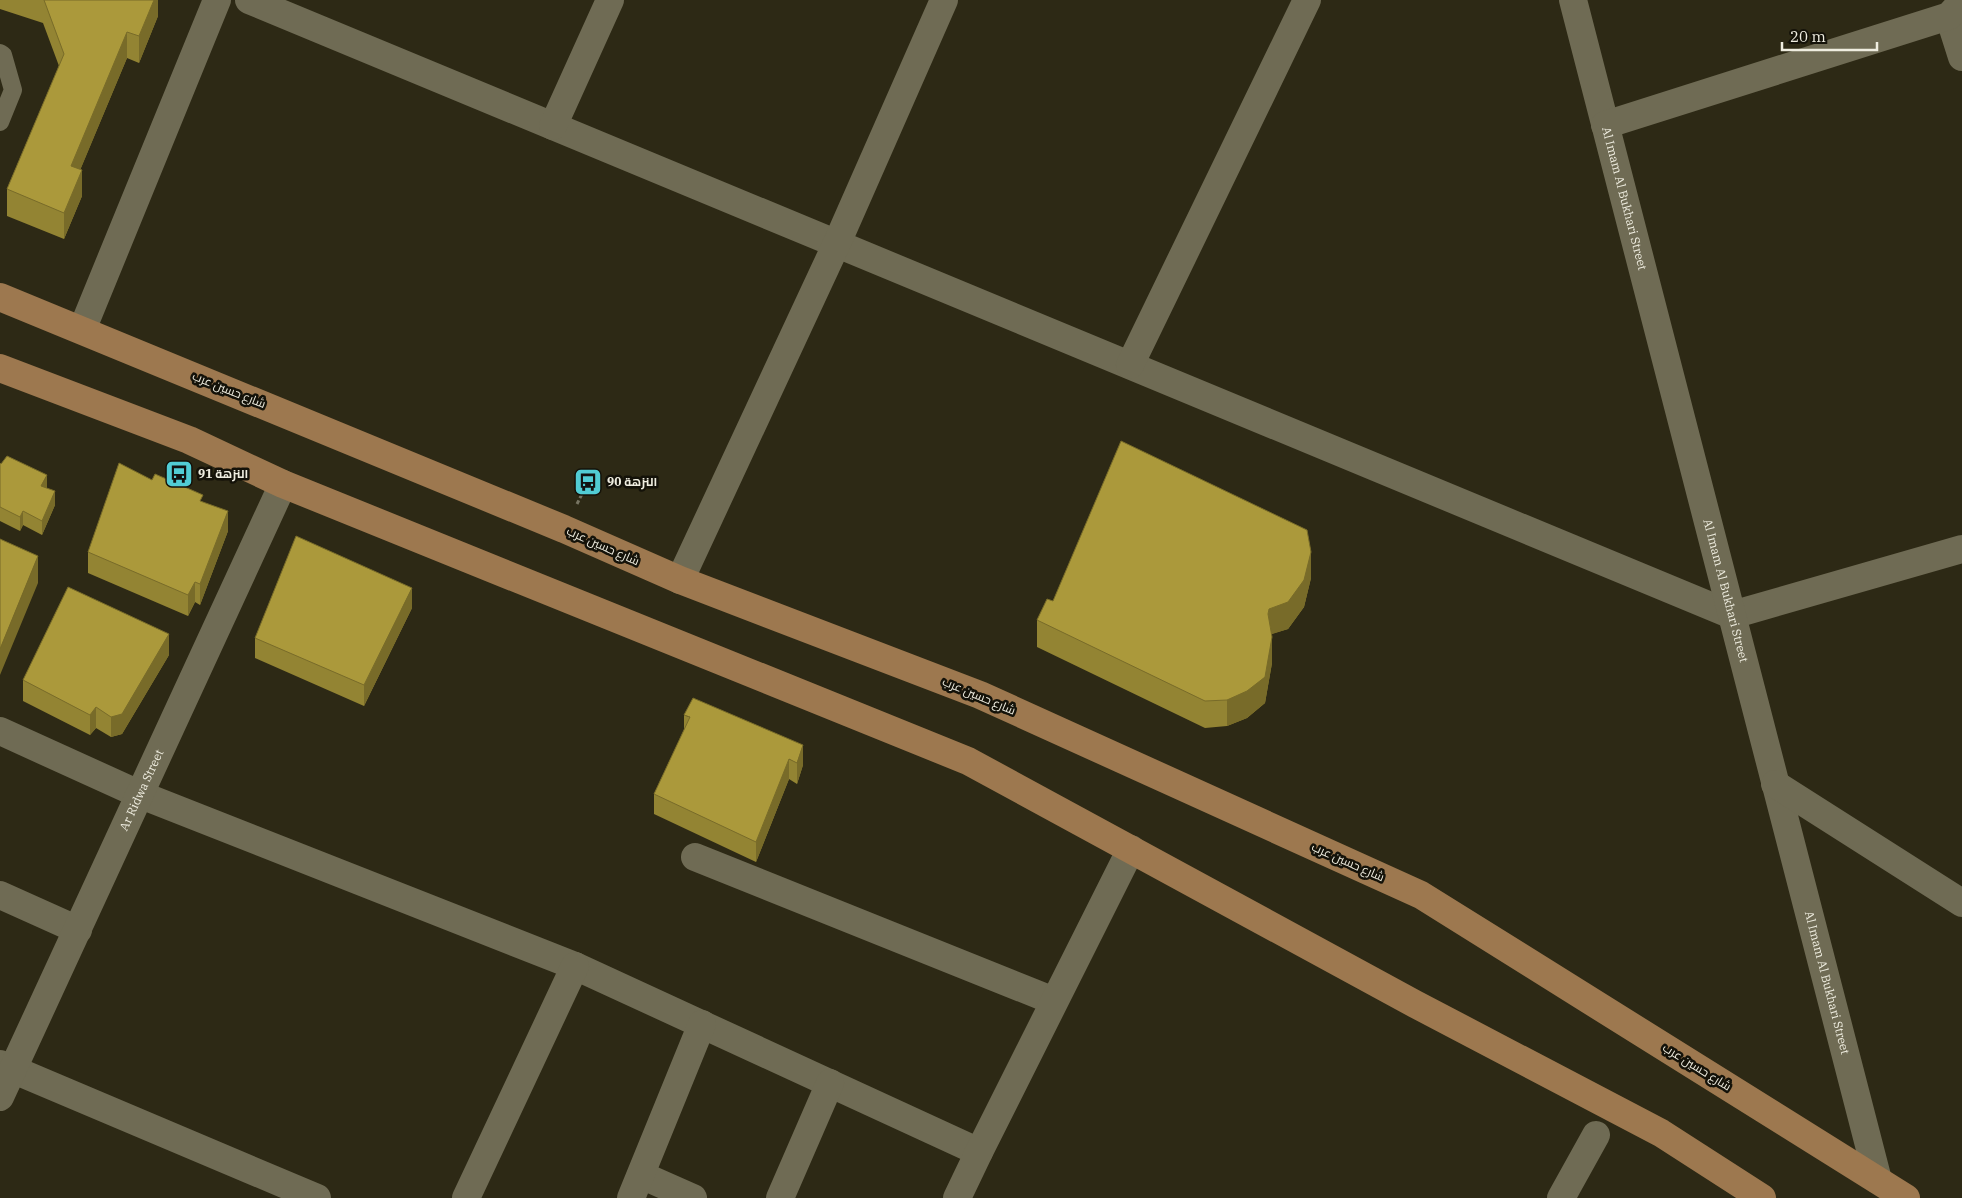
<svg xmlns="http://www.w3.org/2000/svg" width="1962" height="1198" viewBox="0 0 1962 1198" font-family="'IBM Plex Serif',Cairo,serif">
<rect width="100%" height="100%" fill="#2d2915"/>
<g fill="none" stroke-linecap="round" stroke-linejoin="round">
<path stroke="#777462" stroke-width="3" stroke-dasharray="4 2.5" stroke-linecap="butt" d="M 577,504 L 588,482"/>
<path stroke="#6f6b54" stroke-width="18" d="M 0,53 L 3,55 L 13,90 L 0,122"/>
<g stroke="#6f6b54" stroke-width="28">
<path d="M 249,0 L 1732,615 L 1962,549"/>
<path id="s1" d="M 1573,0 L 1878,1180"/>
<path d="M 1949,16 L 1962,57"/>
<path d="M 1605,125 L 1949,16 L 1962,2"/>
<path d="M 553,126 L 610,0"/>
<path d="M 82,330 L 217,0"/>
<path d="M 1130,365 L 1307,0"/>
<path d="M 680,580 L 837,243 L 944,0"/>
<path d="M 0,731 L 141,795 L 575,966 L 979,1152"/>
<path d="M 1775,784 L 1962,903"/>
<path d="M 695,857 L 1054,1001"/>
<path d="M 0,895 L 78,930"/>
<path d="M 0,1064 L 317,1198"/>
<path id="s2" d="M 0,1097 L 283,484"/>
<path d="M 641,1175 L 693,1198"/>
<path d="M 466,1198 L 575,966"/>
<path d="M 631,1198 L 702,1024"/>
<path d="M 780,1198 L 830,1083"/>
<path d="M 957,1198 L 979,1152 L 1131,849"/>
<path d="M 1561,1198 L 1596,1135"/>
</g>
<path stroke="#9d784f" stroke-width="28" d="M 0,297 L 564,529 L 680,580 L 980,695 L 1421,895 L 1906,1198
M 0,368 L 189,440 L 283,484 L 968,761 L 1415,1004 L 1661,1133 L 1762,1198"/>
</g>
<path fill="#938433" d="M 0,0 L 158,0 L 158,16 L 139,63 L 127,58 L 80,170 L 82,196 L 64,239 L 7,216 L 7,189 L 59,66 L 43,23 L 0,9 Z
M 0,463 L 47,488 L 55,505 L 42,535 L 23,525 L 20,531 L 0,521 Z
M 152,480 L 203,502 L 228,531 L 200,605 L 195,602 L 188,616 L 88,573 L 88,552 Z
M 1311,578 L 1304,607 L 1288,629 L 1271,634 L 1272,663 L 1265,703 L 1247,718 L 1227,726 L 1205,728 L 1037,647 L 1037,620 L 1053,601 Z
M 412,608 L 364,706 L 255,658 L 255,638 Z
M 169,655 L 122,734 L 111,737 L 96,728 L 90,735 L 23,701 L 23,680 Z
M 684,715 L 803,765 L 797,784 L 789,779 L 756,862 L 654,814 L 654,794 L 684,730 Z"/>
<path fill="#786b29" d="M 154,0 L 158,0 L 158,16 L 139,63 L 139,36 Z
M 127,32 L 127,58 L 71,192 L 71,166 Z
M 82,170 L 82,196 L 64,239 L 64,213 Z
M 47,475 L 47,489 L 41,486 Z
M 55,491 L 55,505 L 42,535 L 42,521 Z
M 23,511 L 23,525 L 20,531 L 20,517 Z
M 228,511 L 228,531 L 200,605 L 200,584 Z
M 1311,552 L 1311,578 L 1304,607 L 1288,629 L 1269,635 L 1268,614 L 1269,609 Z
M 38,556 L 38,583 L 0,675 L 0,649 Z
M 195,582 L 195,602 L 188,616 L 188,595 Z
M 412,588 L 412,608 L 364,706 L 364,685 Z
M 169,634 L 169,655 L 122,734 L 111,737 L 111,717 Z
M 1272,637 L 1272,663 L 1265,703 L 1247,718 L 1227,726 L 1227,700 Z
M 96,707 L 96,728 L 90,735 L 90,715 Z
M 803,745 L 803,765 L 797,784 L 797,763 Z
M 789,759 L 789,779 L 756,862 L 756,842 Z"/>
<path fill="#ab993b" stroke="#786b29" d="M 44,0 L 154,0 L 139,36 L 127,32 L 71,166 L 82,170 L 64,213 L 7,189 L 64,54 Z
M 1121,441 L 1307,530 L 1311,552 L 1304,580 L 1288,602 L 1269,609 L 1268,614 L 1272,637 L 1265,677 L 1247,691 L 1227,700 L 1205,701 L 1037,620 L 1047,599 L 1053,601 Z
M 7,456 L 47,475 L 41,486 L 55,491 L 42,521 L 23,511 L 20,517 L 0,507 L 0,463 L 1,464 Z
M 119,463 L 152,480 L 155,474 L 203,495 L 200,501 L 228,511 L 200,584 L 195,582 L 188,595 L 88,552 Z
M 296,536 L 412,588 L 364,685 L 255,638 Z
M 0,539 L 38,556 L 0,649 Z
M 68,587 L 169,634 L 122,714 L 111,717 L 96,707 L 90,715 L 23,680 Z
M 693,698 L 803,745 L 797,763 L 789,759 L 756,842 L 654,794 L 690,717 L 684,715 Z"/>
<defs>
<g id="bus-square" transform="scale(1.4375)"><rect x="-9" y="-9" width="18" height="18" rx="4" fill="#51ccd4" stroke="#141209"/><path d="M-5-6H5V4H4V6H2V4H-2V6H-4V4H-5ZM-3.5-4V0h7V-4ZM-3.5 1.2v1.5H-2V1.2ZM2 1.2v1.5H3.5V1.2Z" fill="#111"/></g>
</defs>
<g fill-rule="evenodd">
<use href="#bus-square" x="179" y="474"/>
<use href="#bus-square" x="588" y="482"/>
</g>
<g text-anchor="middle" stroke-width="5" stroke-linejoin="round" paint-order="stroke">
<g font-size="12" fill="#efede0" stroke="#141209">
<text dy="4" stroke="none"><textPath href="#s1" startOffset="205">Al Imam Al Bukhari Street</textPath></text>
<text transform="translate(229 390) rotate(22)" y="4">شارع حسين عرب</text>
<text transform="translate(603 546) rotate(24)" y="4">شارع حسين عرب</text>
<text dy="4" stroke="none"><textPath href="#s1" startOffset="610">Al Imam Al Bukhari Street</textPath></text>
<text transform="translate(979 696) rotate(23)" y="4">شارع حسين عرب</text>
<text dy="4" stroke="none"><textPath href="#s2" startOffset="338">Ar Ridwa Street</textPath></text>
<text transform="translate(1348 862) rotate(24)" y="4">شارع حسين عرب</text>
<text dy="4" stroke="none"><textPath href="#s1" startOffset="1015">Al Imam Al Bukhari Street</textPath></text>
<text transform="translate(1697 1067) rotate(32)" y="4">شارع حسين عرب</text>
</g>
<g font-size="12" font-weight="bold" fill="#efede0" stroke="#141209" text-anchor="start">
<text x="198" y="478">النزهة 91</text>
<text x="607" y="486">النزهة 90</text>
</g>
</g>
<path d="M1782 42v8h95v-8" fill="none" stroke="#efede0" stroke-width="2.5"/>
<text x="1790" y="42" font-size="15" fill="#efede0" stroke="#141209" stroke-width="4" paint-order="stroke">20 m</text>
</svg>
